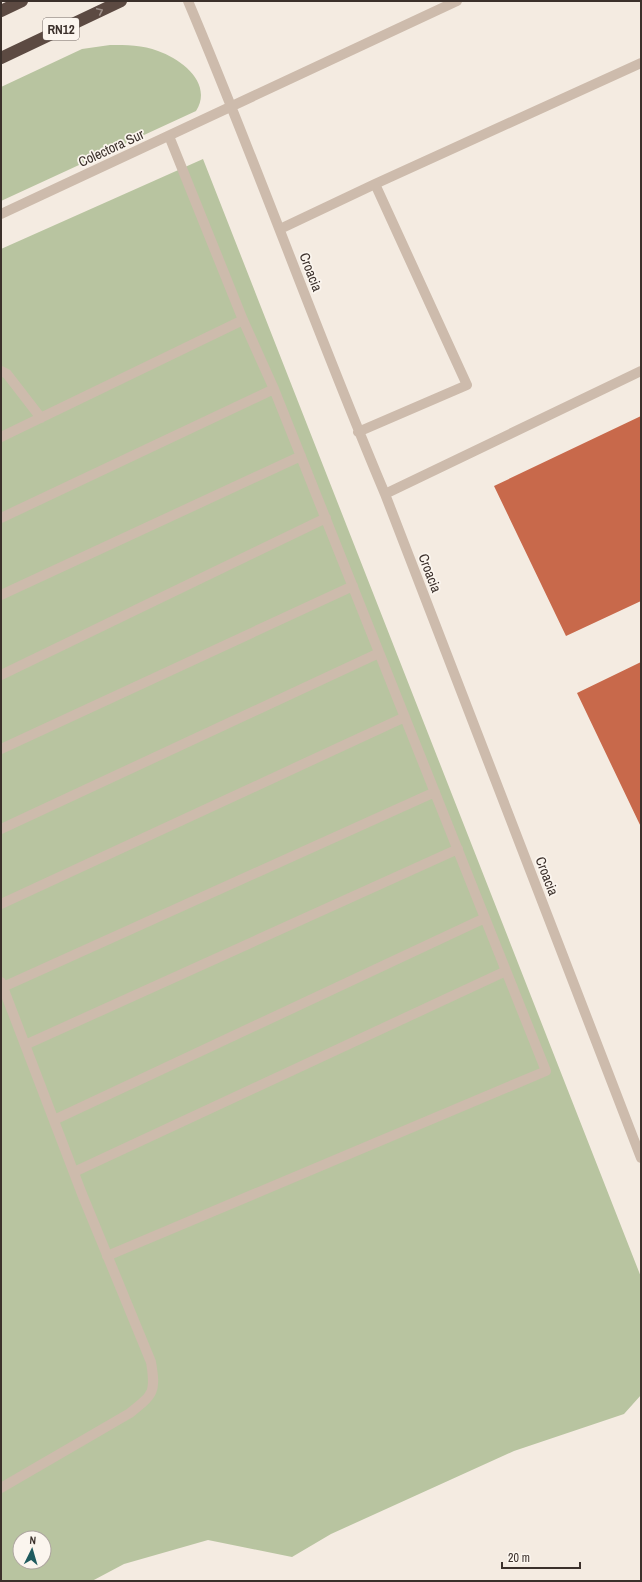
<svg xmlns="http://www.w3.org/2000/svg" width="642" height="1582" viewBox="0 0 642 1582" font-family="'Archivo Narrow',sans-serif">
<rect width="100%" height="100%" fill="#f4ebe1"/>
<path fill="#b8c4a0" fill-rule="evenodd" d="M 110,45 C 126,45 143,45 158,51 C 183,60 213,84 196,111 L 1,201 L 1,87 L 82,49 Z
M 203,159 L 641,1277 L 641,1395 L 624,1414 L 514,1451 L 331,1534 L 292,1557 L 208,1540 L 124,1564 L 92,1581 L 1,1581 L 1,249 ZM 20,1538 L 44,1538 L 44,1562 L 20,1562 Z"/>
<path fill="#c8694b" d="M 641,416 L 641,601 L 566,636 L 494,486 Z
M 641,662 L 641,827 L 577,693 Z"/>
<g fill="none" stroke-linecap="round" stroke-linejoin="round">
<path stroke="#cdbbac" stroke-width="10" d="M 188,1 C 257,164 316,331 385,494 L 641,1158
M 1,214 L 457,1
M 280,229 L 375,184 L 641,63
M 1,371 L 7,374 L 41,418
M 358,432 L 467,385 L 375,184
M 1,437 L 243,320
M 385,494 L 641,371
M 1,518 L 274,389
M 1,595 L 301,456
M 1,675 L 326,518
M 1,749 L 353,586
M 1,829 L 379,653
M 1,904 L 405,717
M 1,982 L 82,1194 L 151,1362 C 156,1392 154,1394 130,1413 L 1,1488
M 3,987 L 435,792
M 25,1045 L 458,849
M 54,1120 L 485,918
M 74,1172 L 506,971
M 107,1256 L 546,1071 L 274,389 L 243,320 L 169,136"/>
<path stroke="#5c4a42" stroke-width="12" d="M 1,11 L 22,1
M 1,58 L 121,1"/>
</g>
<defs><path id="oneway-chevron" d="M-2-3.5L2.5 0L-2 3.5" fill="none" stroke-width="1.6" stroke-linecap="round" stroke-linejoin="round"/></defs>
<use stroke="#9c8e87" href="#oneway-chevron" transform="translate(100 11) rotate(-25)"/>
<g text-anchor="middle" stroke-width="3.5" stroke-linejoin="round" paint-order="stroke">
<rect fill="#fbf5ee" stroke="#756b66" stroke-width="1" x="43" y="18" width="36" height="22" rx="3"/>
<g font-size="13" font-weight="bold" fill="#3b302b">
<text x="61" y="34">RN12</text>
</g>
<g font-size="14" fill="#3b302b" stroke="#fbf5ee">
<text transform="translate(111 148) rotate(-25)" y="5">Colectora Sur</text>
<text transform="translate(311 272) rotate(69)" y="5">Croacia</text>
<text transform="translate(430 573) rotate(69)" y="5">Croacia</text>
<text transform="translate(547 876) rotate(69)" y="5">Croacia</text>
</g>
</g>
<rect width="642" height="1582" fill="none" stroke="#3b302b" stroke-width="4"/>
<g transform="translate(32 1550) rotate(5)"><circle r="19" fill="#fbf5ee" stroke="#aea6a0"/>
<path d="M0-3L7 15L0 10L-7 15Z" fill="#1f5a5e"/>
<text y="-6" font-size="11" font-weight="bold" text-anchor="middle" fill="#3b302b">N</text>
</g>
<path d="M502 1562v6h78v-6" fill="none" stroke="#3b302b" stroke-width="2"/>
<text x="508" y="1562" font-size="12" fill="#3b302b" stroke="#fbf5ee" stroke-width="3" paint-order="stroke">20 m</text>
</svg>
